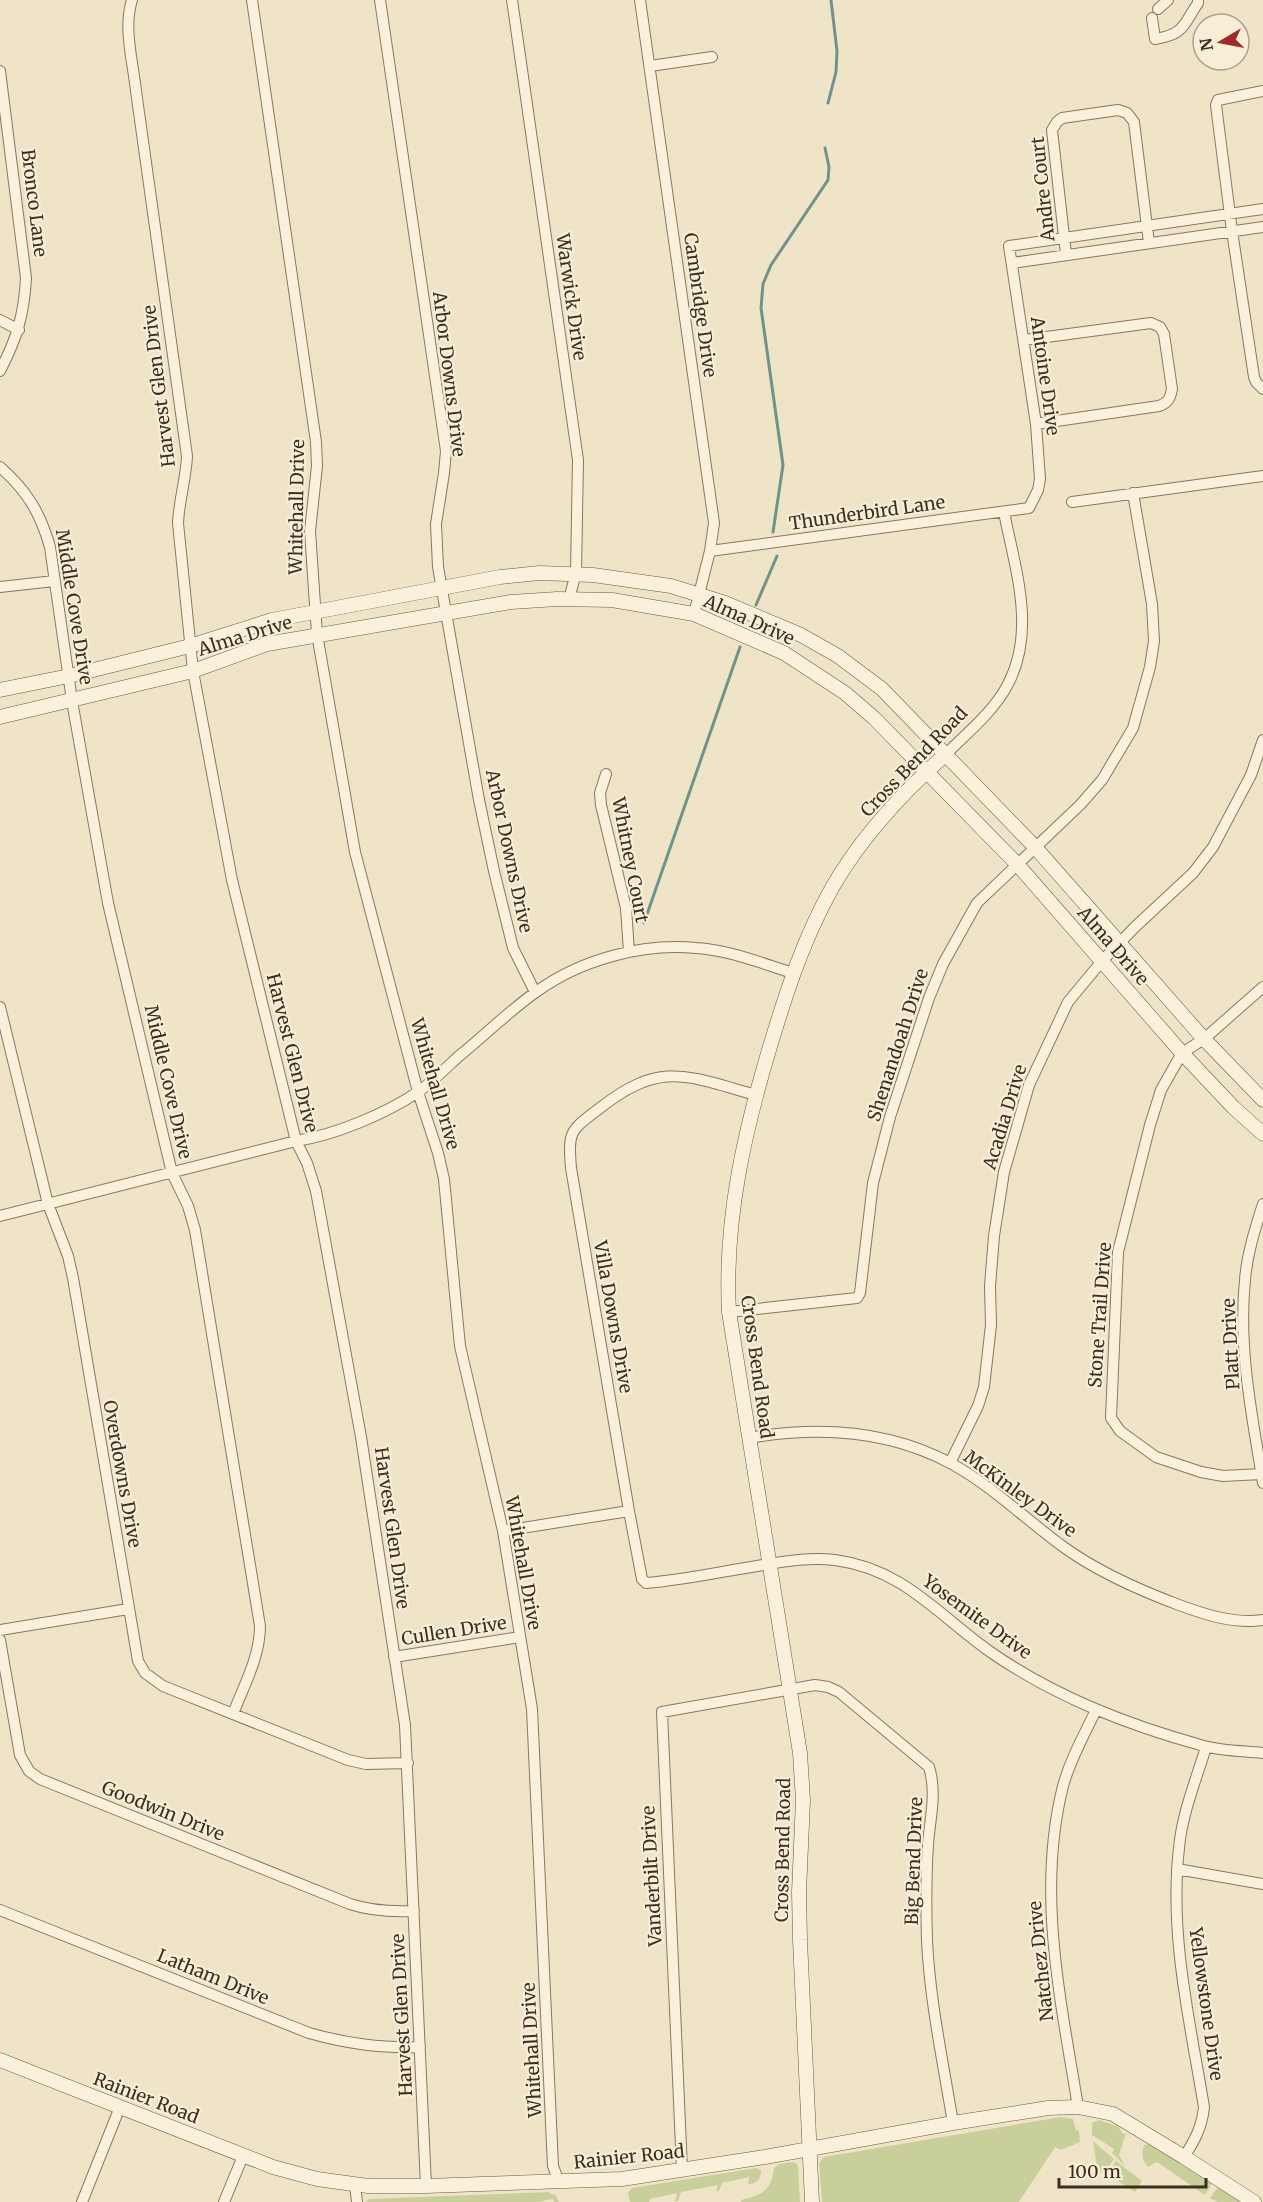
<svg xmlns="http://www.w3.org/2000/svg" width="1263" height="2202" viewBox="0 0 1263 2202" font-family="Merriweather,serif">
<rect width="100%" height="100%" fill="#f0e4c8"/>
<path fill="#c9cf9b" d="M 1061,2117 L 1073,2119 L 1076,2130 L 1079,2131 L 1080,2142 L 1061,2150 L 1055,2147 L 1019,2202 L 822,2202 L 819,2163 L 824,2157 Z
M 1099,2120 L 1118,2126 L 1123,2134 L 1126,2133 L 1119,2155 L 1125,2166 L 1112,2153 L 1114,2149 L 1092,2135 L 1092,2123 Z
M 1093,2141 L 1114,2159 L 1104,2174 L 1097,2168 Z
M 1150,2143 L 1212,2183 L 1205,2195 L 1157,2162 L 1148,2167 C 1142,2160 1141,2154 1144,2145 Z
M 1116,2161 L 1142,2181 L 1135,2192 L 1110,2176 L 1106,2181 L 1104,2179 Z
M 792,2162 L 797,2164 L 798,2167 L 800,2202 L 741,2202 L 741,2200 C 754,2197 769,2193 772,2178 C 774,2173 772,2168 778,2165 C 781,2163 788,2163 792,2162 Z
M 756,2168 L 761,2170 C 762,2178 756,2185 748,2184 L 749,2177 L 722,2183 L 719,2191 L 716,2191 L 718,2185 L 681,2192 L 678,2201 L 675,2201 L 677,2193 L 650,2199 L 649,2202 L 630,2202 L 628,2193 L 632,2188 Z
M 1218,2187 L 1240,2202 L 1217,2202 L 1210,2198 Z
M 548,2192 L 553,2195 L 555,2194 L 559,2202 L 554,2202 L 553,2199 L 538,2202 L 366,2202 L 369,2199 Z"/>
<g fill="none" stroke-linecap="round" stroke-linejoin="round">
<path stroke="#6f938a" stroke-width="3" d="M 828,103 L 836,72 L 837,51 L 831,0
M 773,532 L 783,465 L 761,308 L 763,284 L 771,265 L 828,180 L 829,167 L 825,148
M 756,605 L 777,556
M 644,923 L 740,647"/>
<g stroke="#8d765c" stroke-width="12">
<path id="street" d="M 132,0 C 123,28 133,62 136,91 L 187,456 C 186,479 179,500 178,523 L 193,671 L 232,880 L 296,1141 L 307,1163 L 316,1191 L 361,1437 L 405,1725 L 426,2186
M 252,0 L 316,442 L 317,466 L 310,531 L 317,634 L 355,852 L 418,1092 L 438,1153 L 444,1179 L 460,1346 L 503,1531 L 532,1709 L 553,2166 L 559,2182
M 380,0 L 446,451 L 444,473 L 436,524 L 438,567 L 479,800 L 494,871 L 513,948 L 535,992
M 512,0 L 578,460 L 576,573 L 569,599
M 640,0 L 714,523 L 710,551 L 694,614
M 1158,9 L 1168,0
M 1152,18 L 1155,39 C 1185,34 1183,25 1198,3 L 1198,0
M 650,66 L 712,57
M 0,71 L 26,278 C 24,315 17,338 0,371
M 1263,91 L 1218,100 L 1216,105 L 1232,231 L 1254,377 L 1256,382 L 1263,389
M 1066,254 L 1052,130 L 1057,122 L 1062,118 L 1118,110 L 1127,113 L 1134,122 L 1149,243
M 1012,263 L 1263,227
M 0,320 L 19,330
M 1024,340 L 1151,323 L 1160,327 L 1164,334 L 1172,389 C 1170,399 1168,403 1159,406 L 1036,424
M 0,467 C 27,491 40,512 50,547 L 72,701 L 108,903 L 172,1173 L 188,1206 L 195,1230 L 260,1626 C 260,1657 244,1685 233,1714
M 1072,502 L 1263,476
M 710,551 L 1029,508 L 1038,490 L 1040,479 L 1036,424 L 1009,246 L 1263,209
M 0,587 L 54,581
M 946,754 C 967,733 993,712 1007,686 C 1037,631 1015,569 1004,512
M 606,774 L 600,793 L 601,805 L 626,908 L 629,952
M 0,1007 L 48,1204 L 68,1256 L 73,1278 L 138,1661 L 145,1673 L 163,1686 L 348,1760 L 366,1764 L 408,1763
M 756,1095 C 687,1076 661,1060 600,1108 C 570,1131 568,1130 571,1168 L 629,1511 L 642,1579 L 646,1583 C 685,1580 724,1571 763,1565 C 787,1561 811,1557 835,1560 C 903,1569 937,1614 989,1651 C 1055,1697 1128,1725 1204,1746 C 1222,1751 1244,1751 1263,1753
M 1263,1204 C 1255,1229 1247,1254 1245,1280 C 1238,1348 1252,1416 1263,1483
M 0,1216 L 296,1141 C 335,1135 385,1114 418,1092 C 432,1082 446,1068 459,1056 C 485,1035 509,1011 536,992 C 580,960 641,943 696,948 C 729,950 761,963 793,973
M 729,1312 L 857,1298 L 860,1293 L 873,1183 L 890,1117 L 929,998 L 943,964 L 977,903 L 1080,805 L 1102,780 L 1133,728 L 1150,667 L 1154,641 L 1152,604 L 1133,493
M 749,1438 C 818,1426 889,1430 952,1464 C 994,1487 1027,1521 1065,1548 C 1100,1573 1139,1590 1179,1605 C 1206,1615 1234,1624 1263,1620
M 950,1463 L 978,1406 L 984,1387 L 991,1325 L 990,1286 L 994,1236 L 1004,1172 L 1029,1085 L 1068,1002 L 1102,961 L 1135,927 L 1193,873 L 1213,847 L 1251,775 L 1263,740
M 1261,1474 L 1223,1476 L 1201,1472 L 1156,1457 L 1120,1431 L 1111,1418 L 1118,1252 L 1150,1125 L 1161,1090 L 1182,1053 L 1204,1039 L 1263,987
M 503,1531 L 629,1511
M 0,1630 L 128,1609
M 0,1640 L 20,1755 L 29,1771 L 40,1779 L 350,1904 C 371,1911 391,1912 414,1911
M 394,1657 L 520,1637
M 1177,1869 L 1263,1884
M 0,1910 L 309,2033 C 348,2044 380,2048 420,2047
M 1078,2107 C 1061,2001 1036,1893 1063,1786 C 1070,1760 1084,1735 1096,1710
M 1184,2157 C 1195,2140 1202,2127 1204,2107 C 1190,2022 1169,1935 1179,1848 C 1182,1814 1196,1780 1206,1747
M 682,2170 L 662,1712 L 815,1685 L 828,1687 L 839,1692 L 929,1767 C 937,1793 930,1818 928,1844 C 926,1876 926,1909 927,1941 C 930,2002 943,2062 953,2123
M 355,2185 L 357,2202
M 82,2202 L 120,2107
M 224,2202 L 243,2156"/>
</g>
<g stroke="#6f573f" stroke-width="15">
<path id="secondary" d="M 0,690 L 69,676 L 190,646 L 272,620 L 500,577 L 539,573 L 593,575 L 671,586 L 725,603 L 801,635 L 838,656 L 882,689 L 1035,847 L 1204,1039 L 1263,1100
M 0,717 L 193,671 L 267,644 L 511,602 L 557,599 L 612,600 L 694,614 L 784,653 L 845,693 L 874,718 L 1017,864 L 1182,1053 L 1233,1107 L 1263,1134
M 0,2060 L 273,2167 L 317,2179 L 368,2186 L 426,2186 L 622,2179 L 765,2157 L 953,2123 L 1048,2108 L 1078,2107 L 1113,2114 L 1184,2157 L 1254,2202
M 812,2202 L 800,1940 L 799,1892 L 803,1800 L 800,1753 L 729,1312 C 724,1218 745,1129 772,1040 C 788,987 805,936 832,888 C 861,837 902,793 946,754"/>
</g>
<use href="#street" stroke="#faf1dc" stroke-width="10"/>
<use href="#secondary" stroke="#faf1dc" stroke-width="14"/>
</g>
<g text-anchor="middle" stroke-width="4.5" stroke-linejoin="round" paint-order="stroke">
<g font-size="18" fill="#3d2e20" stroke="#f7eed8">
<text transform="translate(1043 189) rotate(-96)" y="6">Andre Court</text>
<text transform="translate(34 203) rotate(83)" y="6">Bronco Lane</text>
<text transform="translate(571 297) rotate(82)" y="6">Warwick Drive</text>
<text transform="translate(700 305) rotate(82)" y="6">Cambridge Drive</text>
<text transform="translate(449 374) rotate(83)" y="6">Arbor Downs Drive</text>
<text transform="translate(1045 376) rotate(82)" y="6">Antoine Drive</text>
<text transform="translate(159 386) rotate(-97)" y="6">Harvest Glen Drive</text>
<text transform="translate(297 507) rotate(-89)" y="6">Whitehall Drive</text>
<text transform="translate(867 513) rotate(-8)" y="6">Thunderbird Lane</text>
<text transform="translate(74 607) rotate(81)" y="6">Middle Cove Drive</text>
<text transform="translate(749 620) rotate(24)" y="6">Alma Drive</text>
<text transform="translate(245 636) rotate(-17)" y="6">Alma Drive</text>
<text transform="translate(914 762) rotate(-46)" y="6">Cross Bend Road</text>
<text transform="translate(509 851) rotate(78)" y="6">Arbor Downs Drive</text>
<text transform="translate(630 860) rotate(79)" y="6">Whitney Court</text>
<text transform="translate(1113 946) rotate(49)" y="6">Alma Drive</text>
<text transform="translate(898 1045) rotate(-72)" y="6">Shenandoah Drive</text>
<text transform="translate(292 1053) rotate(76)" y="6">Harvest Glen Drive</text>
<text transform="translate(168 1082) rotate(77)" y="6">Middle Cove Drive</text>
<text transform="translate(435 1084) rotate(74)" y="6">Whitehall Drive</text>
<text transform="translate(1005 1117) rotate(-73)" y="6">Acadia Drive</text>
<text transform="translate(1100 1315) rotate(-86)" y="6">Stone Trail Drive</text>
<text transform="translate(613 1317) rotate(80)" y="6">Villa Downs Drive</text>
<text transform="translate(1231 1344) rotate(-93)" y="6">Platt Drive</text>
<text transform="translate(757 1367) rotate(82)" y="6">Cross Bend Road</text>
<text transform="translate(122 1474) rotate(80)" y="6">Overdowns Drive</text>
<text transform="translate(1020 1494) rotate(36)" y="6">McKinley Drive</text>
<text transform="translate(392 1528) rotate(82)" y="6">Harvest Glen Drive</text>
<text transform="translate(523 1563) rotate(80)" y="6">Whitehall Drive</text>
<text transform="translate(977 1617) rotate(36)" y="6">Yosemite Drive</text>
<text transform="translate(454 1631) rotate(-9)" y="6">Cullen Drive</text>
<text transform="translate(163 1811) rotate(22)" y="6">Goodwin Drive</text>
<text transform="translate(783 1850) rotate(-89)" y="6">Cross Bend Road</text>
<text transform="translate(914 1861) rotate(-88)" y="6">Big Bend Drive</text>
<text transform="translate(652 1876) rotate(-93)" y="6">Vanderbilt Drive</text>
<text transform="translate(1041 1961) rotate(-96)" y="6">Natchez Drive</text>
<text transform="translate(213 1977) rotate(22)" y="6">Latham Drive</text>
<text transform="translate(1206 2004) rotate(82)" y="6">Yellowstone Drive</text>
<text transform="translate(402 2015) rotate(-93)" y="6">Harvest Glen Drive</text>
<text transform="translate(532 2050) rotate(-93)" y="6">Whitehall Drive</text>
<text transform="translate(146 2098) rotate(21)" y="6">Rainier Road</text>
<text transform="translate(629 2157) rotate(-6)" y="6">Rainier Road</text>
</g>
</g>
<g transform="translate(1221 42) rotate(260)"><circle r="28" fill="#f7eed8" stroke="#ada18e" stroke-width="1.5"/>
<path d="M0-4.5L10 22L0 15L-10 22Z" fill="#9e2a2b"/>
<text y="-9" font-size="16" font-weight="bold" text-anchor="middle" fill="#3d2e20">N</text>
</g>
<path d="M1059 2178v9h147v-9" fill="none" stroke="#3d2e20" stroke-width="3"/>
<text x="1068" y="2178" font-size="18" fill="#3d2e20" stroke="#f7eed8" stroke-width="4.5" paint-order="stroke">100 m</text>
</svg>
